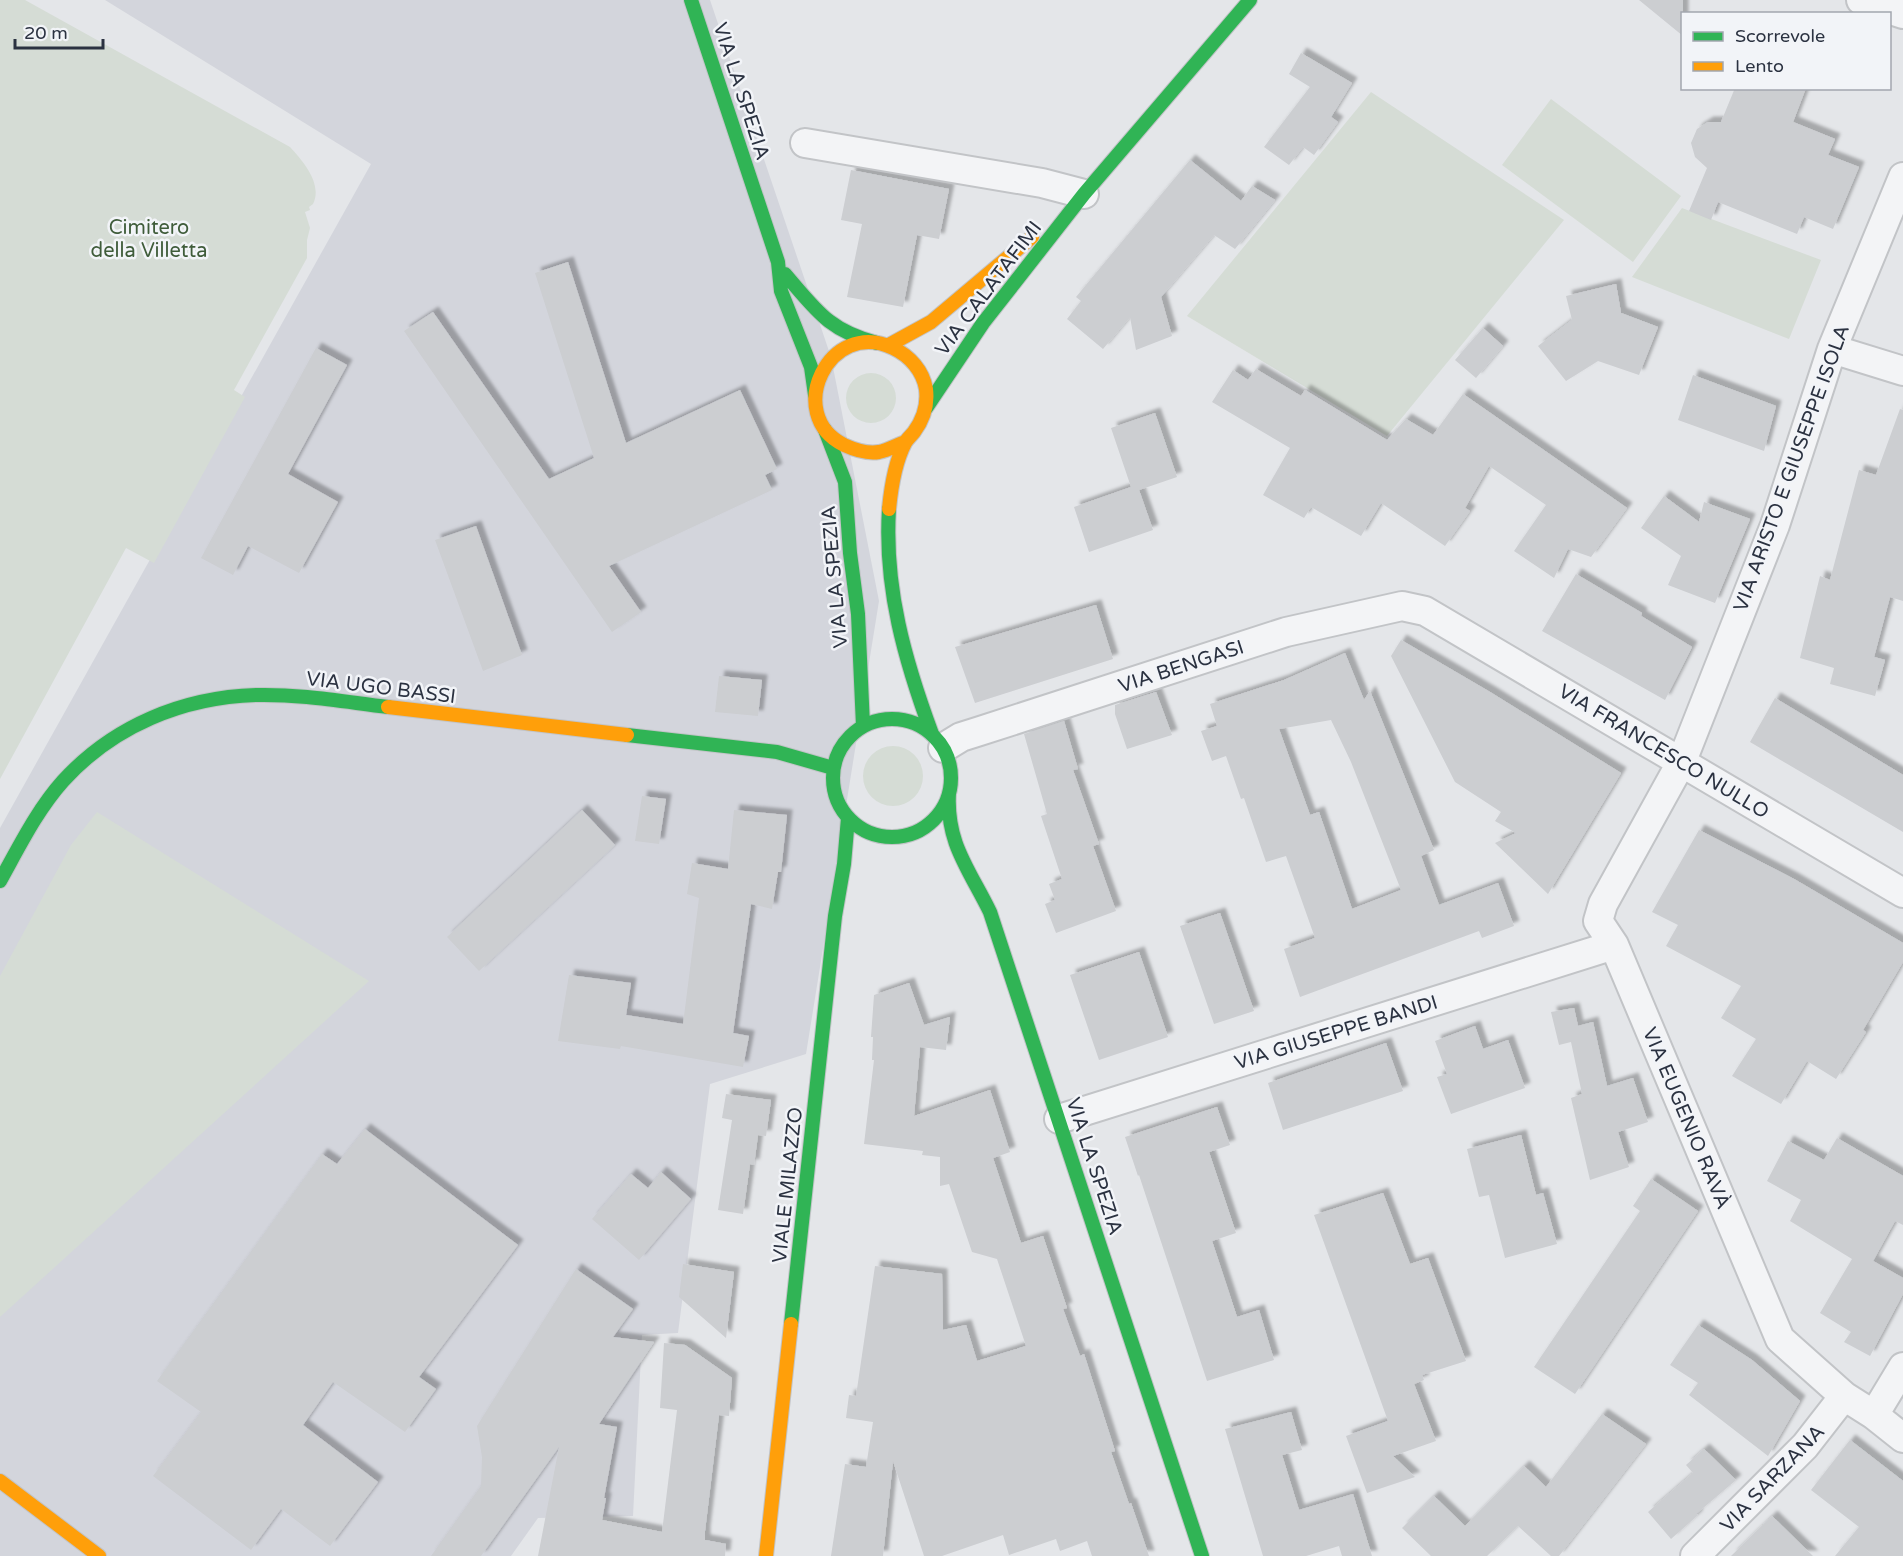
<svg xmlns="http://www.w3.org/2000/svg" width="1903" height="1556" viewBox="0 0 1903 1556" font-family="'Varela Round',sans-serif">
<defs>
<filter id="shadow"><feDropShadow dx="5.5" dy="-5.5" stdDeviation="1.5" flood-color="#0004"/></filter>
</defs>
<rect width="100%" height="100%" fill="#e4e6e9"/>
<path fill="#d3d5dc" d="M 105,0 L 710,0 L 831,357 L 879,601 L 806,1054 L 710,1084 L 678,1333 L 642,1335 L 633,1516 L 538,1518 L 511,1556 L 0,1556 L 0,828 L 371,164 Z"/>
<path fill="#d5dcd5" d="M 0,0 L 25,0 L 290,147 C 303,161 323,184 313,204 L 309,207 L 310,210 L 305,212 L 310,228 L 307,240 L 307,258 L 234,390 L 245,397 L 154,563 L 126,548 L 0,779 Z
M 1371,92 L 1564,220 L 1387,436 L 1187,316 Z
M 1551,99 L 1681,196 L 1633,262 L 1502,165 Z
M 1682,208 L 1821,260 L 1789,339 L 1632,277 Z
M846 398a25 25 0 1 1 50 0a25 25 0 1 1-50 0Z
M863 776a30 30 0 1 1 60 0a30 30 0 1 1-60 0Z
M 97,812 L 369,981 L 0,1317 L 0,976 L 71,845 Z"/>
<path fill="#ccced1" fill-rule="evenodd" filter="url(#shadow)" d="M 1639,0 L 1683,0 L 1683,36 Z
M 1301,53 L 1352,83 L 1331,117 L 1338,122 L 1314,155 L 1303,147 L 1289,165 L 1264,147 L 1310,87 L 1289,74 Z
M 1735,88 L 1806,88 L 1793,122 L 1835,139 L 1828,155 L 1859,167 L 1833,229 L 1804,217 L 1797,234 L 1718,202 L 1711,220 L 1689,211 L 1707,168 L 1695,157 L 1691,143 L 1697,129 L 1708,122 L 1721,122 Z
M 1190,160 L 1241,201 L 1252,186 L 1275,200 L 1235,249 L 1214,235 L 1161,297 L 1172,336 L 1136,350 L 1130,317 L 1103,349 L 1067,319 L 1081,301 L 1076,297 Z
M 851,170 L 949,189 L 939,239 L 917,235 L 903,307 L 847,297 L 862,224 L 841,220 Z
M 568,262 L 626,443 L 740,390 L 777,469 L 765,475 L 772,490 L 609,566 L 641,612 L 612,632 L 404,331 L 433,312 L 549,479 L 594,458 L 535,273 Z
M 1616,284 L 1621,313 L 1658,327 L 1639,375 L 1598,361 L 1566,381 L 1538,346 L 1572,320 L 1566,296 Z
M 1483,328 L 1503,346 L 1476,378 L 1455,360 Z
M 316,348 L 347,365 L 288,474 L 338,502 L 299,573 L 248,546 L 233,575 L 201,558 Z
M 1256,369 L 1301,396 L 1305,390 L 1387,440 L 1406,419 L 1433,435 L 1463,394 L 1627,508 L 1591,557 L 1568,549 L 1554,578 L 1514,551 L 1546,505 L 1489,466 L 1465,508 L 1470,511 L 1445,546 L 1381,503 L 1361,536 L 1311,507 L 1304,518 L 1263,495 L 1290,448 L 1212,402 L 1233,370 L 1248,380 Z
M 1693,375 L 1776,406 L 1764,451 L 1678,420 Z
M 1900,409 L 1903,410 L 1903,601 L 1890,597 L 1874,657 L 1885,660 L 1875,696 L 1830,684 L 1834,668 L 1800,658 L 1820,576 L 1830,580 L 1859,470 L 1876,475 Z
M 1155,413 L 1177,477 L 1139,490 L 1153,530 L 1089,552 L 1074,507 L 1131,487 L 1111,428 Z
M 1664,496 L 1699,522 L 1704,502 L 1750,519 L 1715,603 L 1668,585 L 1681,556 L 1641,528 Z
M 476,526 L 522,655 L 483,671 L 435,540 Z
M 1576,574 L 1642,613 L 1641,616 L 1692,647 L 1665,700 L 1542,631 Z
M 1096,605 L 1113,659 L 975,703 L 955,647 Z
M 1401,640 L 1490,692 L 1621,773 L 1548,894 L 1495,843 L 1516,833 L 1495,821 L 1501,812 L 1455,782 L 1391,656 Z
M 1345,653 L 1364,700 L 1370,691 L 1434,850 L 1421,856 L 1439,905 L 1498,883 L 1514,926 L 1482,938 L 1479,931 L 1300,997 L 1284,949 L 1315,938 L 1286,856 L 1266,862 L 1244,798 L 1241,799 L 1226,756 L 1212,761 L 1201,731 L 1217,726 L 1210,704 L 1284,680 ZM 1331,720 L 1351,762 L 1401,890 L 1352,909 L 1319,812 L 1310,815 L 1279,729 Z
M 719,676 L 762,680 L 758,716 L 715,712 Z
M 1156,692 L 1172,735 L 1127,749 L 1115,714 L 1115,705 Z
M 1775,698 L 1903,775 L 1903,832 L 1750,742 Z
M 1064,721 L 1078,769 L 1073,770 L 1099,844 L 1093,846 L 1116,911 L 1056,933 L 1045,904 L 1055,900 L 1049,884 L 1062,879 L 1041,816 L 1047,814 L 1024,734 Z
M 642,796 L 666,799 L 659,844 L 635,841 Z
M 582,810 L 615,845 L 479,971 L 447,937 Z
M 734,810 L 787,815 L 781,872 L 778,872 L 772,909 L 751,904 L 733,1033 L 749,1036 L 743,1067 L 621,1046 L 620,1049 L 558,1041 L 569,975 L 631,983 L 626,1015 L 683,1024 L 699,898 L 687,894 L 692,863 L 728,869 Z
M 1699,830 L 1794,879 L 1903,943 L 1903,962 L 1863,1030 L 1866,1032 L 1836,1079 L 1807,1061 L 1781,1104 L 1732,1076 L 1756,1039 L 1721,1018 L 1741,986 L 1666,946 L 1678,925 L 1652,912 Z
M 1220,913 L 1254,1011 L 1214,1024 L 1180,926 Z
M 1139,952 L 1168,1037 L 1099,1060 L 1070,975 Z
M 909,983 L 924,1025 L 950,1017 L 946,1050 L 920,1047 L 914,1116 L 990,1090 L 1010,1152 L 993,1158 L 1021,1243 L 1043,1236 L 1067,1308 L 1063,1309 L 1080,1356 L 1084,1354 L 1115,1451 L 1111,1452 L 1129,1504 L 1131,1503 L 1149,1556 L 1092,1556 L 1087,1541 L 1060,1551 L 1056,1539 L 1009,1555 L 1003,1535 L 942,1556 L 924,1556 L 893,1461 L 883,1556 L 831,1556 L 845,1464 L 866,1467 L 873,1422 L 846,1418 L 849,1395 L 856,1396 L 875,1266 L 942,1274 L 943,1330 L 966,1325 L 977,1361 L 1026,1346 L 997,1259 L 972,1252 L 949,1184 L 940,1186 L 940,1157 L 922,1155 L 923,1151 L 864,1144 L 874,1060 L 872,1060 L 873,1037 L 871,1037 L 874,995 Z
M 1574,1008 L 1578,1026 L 1593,1022 L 1607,1086 L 1633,1078 L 1648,1122 L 1618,1132 L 1629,1167 L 1590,1180 L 1571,1098 L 1582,1094 L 1571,1042 L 1559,1045 L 1551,1012 Z
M 1475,1026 L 1483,1049 L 1508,1040 L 1525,1088 L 1451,1114 L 1437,1077 L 1447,1074 L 1435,1041 Z
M 1386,1043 L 1403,1091 L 1283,1130 L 1268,1083 Z
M 726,1094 L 771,1100 L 766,1136 L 758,1135 L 754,1165 L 750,1164 L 743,1214 L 718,1210 L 732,1120 L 722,1118 Z
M 1217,1107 L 1230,1145 L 1209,1152 L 1236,1233 L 1212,1241 L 1237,1317 L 1259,1310 L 1274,1360 L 1207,1381 L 1139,1175 L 1138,1176 L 1125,1137 Z
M 365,1129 L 518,1245 L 419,1377 L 436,1389 L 405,1432 L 333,1382 L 303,1425 L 378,1482 L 330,1546 L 281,1509 L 251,1550 L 153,1476 L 201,1412 L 157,1381 L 322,1154 L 337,1164 Z
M 1521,1135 L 1536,1195 L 1543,1193 L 1557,1244 L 1505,1258 L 1489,1195 L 1479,1197 L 1467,1149 Z
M 1837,1138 L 1903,1176 L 1903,1225 L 1895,1221 L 1873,1261 L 1903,1278 L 1903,1294 L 1870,1356 L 1844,1342 L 1851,1332 L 1820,1313 L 1852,1259 L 1790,1221 L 1801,1200 L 1767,1181 L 1788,1141 L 1824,1160 Z
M 661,1172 L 691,1199 L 639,1260 L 592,1219 L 631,1174 L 648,1188 Z
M 1651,1179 L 1698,1211 L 1575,1394 L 1534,1367 L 1640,1211 L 1633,1206 Z
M 1383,1193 L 1410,1264 L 1428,1258 L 1466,1361 L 1422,1375 L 1424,1380 L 1414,1384 L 1436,1441 L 1393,1456 L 1415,1477 L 1367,1493 L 1346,1436 L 1388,1421 L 1314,1215 Z
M 683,1264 L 734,1272 L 726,1338 L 679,1297 Z
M 576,1269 L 633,1309 L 613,1337 L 654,1342 L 599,1424 L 617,1427 L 604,1498 L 606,1498 L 602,1520 L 662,1532 L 677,1410 L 660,1408 L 664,1343 L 685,1345 L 732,1378 L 729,1416 L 719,1415 L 705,1531 L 705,1540 L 726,1544 L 725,1556 L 538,1556 L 559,1447 L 481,1556 L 431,1556 L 481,1486 L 482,1457 L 477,1426 Z
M 1698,1325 L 1752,1360 L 1800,1401 L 1768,1456 L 1689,1395 L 1698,1383 L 1670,1365 Z
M 1291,1412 L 1302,1450 L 1282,1455 L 1299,1510 L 1353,1494 L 1372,1556 L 1342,1556 L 1339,1546 L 1306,1556 L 1263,1556 L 1225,1429 Z
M 1602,1414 L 1646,1444 L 1559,1556 L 1551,1556 L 1518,1526 L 1487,1556 L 1431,1556 L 1402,1528 L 1434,1496 L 1465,1526 L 1524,1466 L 1546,1487 Z
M 1850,1440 L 1903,1481 L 1903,1556 L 1835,1556 L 1859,1527 L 1811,1490 Z
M 1704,1449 L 1736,1480 L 1696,1514 L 1698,1515 L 1671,1539 L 1648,1512 L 1693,1473 L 1686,1465 Z
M 1772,1516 L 1813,1556 L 1731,1556 Z"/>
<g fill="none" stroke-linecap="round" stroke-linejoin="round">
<g stroke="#c2c4c7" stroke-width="32">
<path id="street" d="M 1861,0 L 1903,14
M 805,143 L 1042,183 L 1084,194
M 1903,177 L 1832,349 L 1775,525 L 1682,761 L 1603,904 L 1598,921 L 1614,945 L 1780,1339 L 1844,1396 L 1874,1415 L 1903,1438
M 1832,349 L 1903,371
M 943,748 L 961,737 L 980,731 L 1286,632 L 1402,606 L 1425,611 L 1903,893
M 1059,1119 L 1614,945
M 1874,1415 L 1903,1367
M 1695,1556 L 1805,1446 L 1844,1396"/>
</g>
<g stroke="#c2c4c7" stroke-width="16">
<path id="fast" d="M 691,0 L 778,262 L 781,291 L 811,367 L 815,395
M 785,274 C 816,310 829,331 877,343
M 926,408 L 983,323 L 1084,194 L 1250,0
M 825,430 L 845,482 L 850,553 L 858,614 L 863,726
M 889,509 C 884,588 905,661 932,734
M833 778a59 59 0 1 1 118 0a59 59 0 1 1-118 0Z
M 627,735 L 777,752 L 833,768
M 949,793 C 946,843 969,869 990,912 L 1202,1556
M 0,881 C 19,847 37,810 63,781 C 113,726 183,697 257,695 C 301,694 345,702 388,707
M 791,1324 L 835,916 L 844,864 L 848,818"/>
</g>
<g stroke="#c2c4c7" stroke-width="16">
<path id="slow" d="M 889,345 L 931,322 L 1032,237
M 889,509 C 891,488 895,462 905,443 C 907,439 911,436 914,432 C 923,420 928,405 926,389 C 923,371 910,356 893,348 C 829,317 783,415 844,445 C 855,450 867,454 879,452 C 888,450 897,445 905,442
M 388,707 L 627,735
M 0,1481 L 99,1556
M 766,1556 L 791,1324"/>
</g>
<use href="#street" stroke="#f3f4f6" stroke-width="28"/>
<use href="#fast" stroke="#30b455" stroke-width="14"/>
<use href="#slow" stroke="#ff9f0a" stroke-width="14"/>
</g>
<g text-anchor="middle" stroke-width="5" stroke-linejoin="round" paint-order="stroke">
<g font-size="20" fill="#2b3241" stroke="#f2f4f8">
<text transform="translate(742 91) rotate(72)" y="7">VIA LA SPEZIA</text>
<text transform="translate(988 288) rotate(-53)" y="7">VIA CALATAFIMI</text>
<text transform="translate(1791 468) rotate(-70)" y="7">VIA ARISTO E GIUSEPPE ISOLA</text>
<text transform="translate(834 577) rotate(-95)" y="7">VIA LA SPEZIA</text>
<text transform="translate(1181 666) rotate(-18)" y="7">VIA BENGASI</text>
<text transform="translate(381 687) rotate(7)" y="7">VIA UGO BASSI</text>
<text transform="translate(1664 751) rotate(31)" y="7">VIA FRANCESCO NULLO</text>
<text transform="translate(1336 1032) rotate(-17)" y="7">VIA GIUSEPPE BANDI</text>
<text transform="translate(1687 1118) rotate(67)" y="7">VIA EUGENIO RAVÀ</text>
<text transform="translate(1095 1166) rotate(72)" y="7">VIA LA SPEZIA</text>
<text transform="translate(787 1185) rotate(-84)" y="7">VIALE MILAZZO</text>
<text transform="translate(1772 1478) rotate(-46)" y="7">VIA SARZANA</text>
</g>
<g font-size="20" fill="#3f5c3a" stroke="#f2f4f8">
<text x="149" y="234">Cimitero<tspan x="149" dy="23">della Villetta</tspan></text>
</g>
</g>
<rect x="1681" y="12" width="210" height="78" fill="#f2f4f8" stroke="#a2a6af" stroke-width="1.5"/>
<rect x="1693" y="32" width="30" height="9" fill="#30b455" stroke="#a2a6af" stroke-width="1.5"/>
<text x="1735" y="42" font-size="18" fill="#2b3241">Scorrevole</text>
<rect x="1693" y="62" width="30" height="9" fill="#ff9f0a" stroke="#a2a6af" stroke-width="1.5"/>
<text x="1735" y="72" font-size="18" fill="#2b3241">Lento</text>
<path d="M15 39v9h88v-9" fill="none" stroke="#2b3241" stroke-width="3"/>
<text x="24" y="39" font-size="18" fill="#2b3241" stroke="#f2f4f8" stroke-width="4.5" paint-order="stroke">20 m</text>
</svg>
